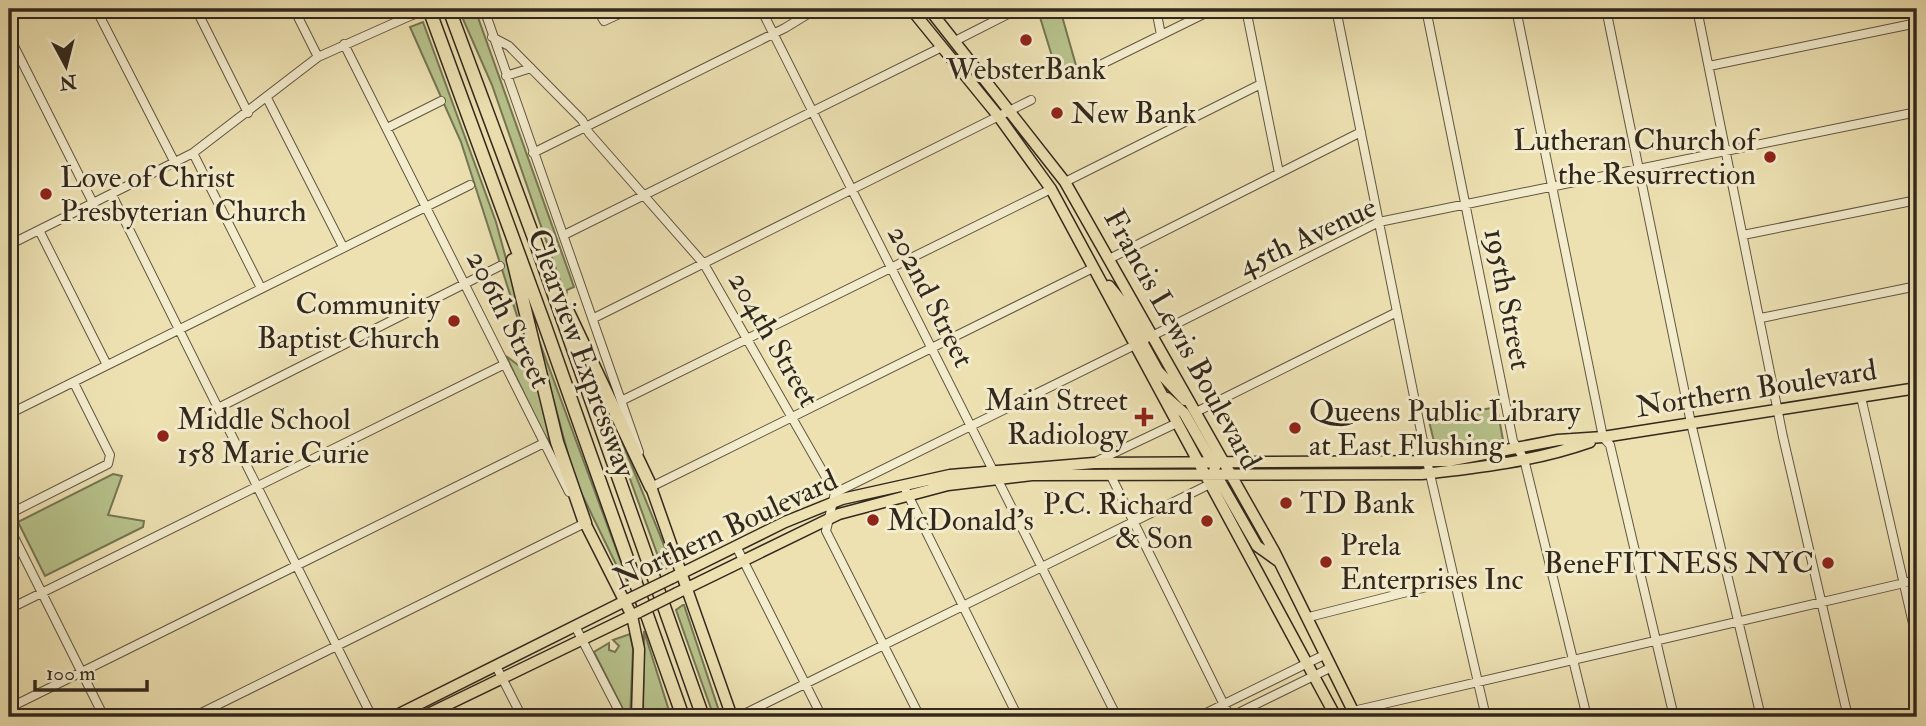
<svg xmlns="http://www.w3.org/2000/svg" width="1926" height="726" viewBox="0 0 1926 726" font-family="'IM FELL Double Pica',serif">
<rect width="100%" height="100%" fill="#ede1b2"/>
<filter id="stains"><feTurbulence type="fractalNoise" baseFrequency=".00286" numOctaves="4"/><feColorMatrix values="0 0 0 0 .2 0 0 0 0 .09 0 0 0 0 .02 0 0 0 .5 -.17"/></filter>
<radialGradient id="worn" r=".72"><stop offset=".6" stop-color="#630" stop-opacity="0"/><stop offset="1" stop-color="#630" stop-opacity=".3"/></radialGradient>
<path fill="#b8c38c" stroke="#757654" stroke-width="2" d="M 475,9 L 574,287 L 567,290 L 566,298 L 492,85 L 459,10 Z
M 1060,9 L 1077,69 L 1070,70 L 1072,75 L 1059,79 L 1039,14 Z
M 423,22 L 496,222 L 529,343 L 526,344 L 461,142 L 410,27 Z
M 534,327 L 625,573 L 627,587 L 575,480 Z
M 506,356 L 526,371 L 536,370 L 553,446 L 543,433 Z
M 600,396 L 621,439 L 672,565 L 663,570 Z
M 1497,407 L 1503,440 L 1436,450 L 1428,417 L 1448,416 Z
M 113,474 L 122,476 L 108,515 L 144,521 L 143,527 L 45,576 L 18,522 Z
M 683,605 L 684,605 L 721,717 L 714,717 L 676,610 Z
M 644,631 L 671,717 L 643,717 Z
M 630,634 L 633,649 L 630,717 L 627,717 L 594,652 L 609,643 L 609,650 L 615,652 L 619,646 L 613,640 Z"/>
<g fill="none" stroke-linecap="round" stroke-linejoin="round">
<g stroke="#615642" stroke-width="10">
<path id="minor" d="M 96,9 L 175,163
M 196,9 L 248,113
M 294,9 L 318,57
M 484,9 L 639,452
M 597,9 L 604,21 L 630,9
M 761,9 L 1117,717
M 1156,9 L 1161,35
M 1246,9 L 1279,173
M 1336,9 L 1427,461 L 1486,717
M 1426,9 L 1513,441 L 1524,459 L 1587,717
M 1516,9 L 1603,437 L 1610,445 L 1674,717
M 1606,9 L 1691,423 L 1761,717
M 1697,9 L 1783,437 L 1848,717
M 9,36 L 93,203
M 492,37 L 509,46 L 582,120 L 589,133 L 704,264 L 835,493 L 826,531 L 920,717
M 955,41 L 1018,9
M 344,44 L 569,492
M 1100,65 L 1214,9
M 1709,66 L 1917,23
M 506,76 L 531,68
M 267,98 L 343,247
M 387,128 L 441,101
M 193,153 L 261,288
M 533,153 L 785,28 L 816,9
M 1065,182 L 1261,84
M 112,195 L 372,717
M 39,230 L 107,365
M 564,235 L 942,47
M 1743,235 L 1917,200
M 9,245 L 193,153 L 318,57 L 412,15
M 1111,258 L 1361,132
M 594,318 L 1031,100
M 1761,318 L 1917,286
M 1150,337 L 1379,222 L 1917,112
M 1861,397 L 1917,641
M 623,400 L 1051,189
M 218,408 L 500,266
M 1196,412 L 1397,312
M 9,414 L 470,185
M 1097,461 L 1177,423
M 1110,474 L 1230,717
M 650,484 L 651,487 L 1093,268
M 906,491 L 1018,717
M 835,493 L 1139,343
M 9,514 L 108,464 L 110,455 L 74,383
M 9,527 L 104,717
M 736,546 L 822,717
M 9,609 L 505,364
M 1309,617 L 1454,580
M 575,626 L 622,717
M 496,666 L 522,717
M 9,708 L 544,443
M 1353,711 L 1917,580
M 193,717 L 585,523 L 583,519
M 738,717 L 1210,484
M 1198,717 L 1326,654
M 1230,717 L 1332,667"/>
</g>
<g stroke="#32281d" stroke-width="13">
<path id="major" d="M 911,9 L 999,117 L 1051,189 L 1336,717
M 929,9 L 1065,182 L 1274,551 L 1356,717
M 1109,286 L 1122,302 L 1144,340
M 1142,342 L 1158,371 L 1185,400
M 1167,398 L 1184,413 L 1215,467
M 1214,471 L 1257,546 L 1278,561
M 651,487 L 732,717
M 585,523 L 632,616 L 639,649 L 637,717
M 672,578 L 785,522 L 842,499 L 950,475 L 1094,463 L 1448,461 L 1558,440 L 1603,437 L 1917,388
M 677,593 L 839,514 L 948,485 L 1032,475 L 1422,474 C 1478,468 1536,461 1590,442
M 393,717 L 633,597
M 422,717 L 639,612"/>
</g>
<g stroke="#32281d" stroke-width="15">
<path id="highway" d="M 429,9 L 544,323 L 683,717
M 449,9 L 535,241 L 703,717
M 513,260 L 557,442 L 585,523
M 567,310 L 651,487"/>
</g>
<use href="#minor" stroke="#f3eccd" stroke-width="8"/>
<use href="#major" stroke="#ede1b2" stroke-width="10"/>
<use href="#highway" stroke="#ede1b2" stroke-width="12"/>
<g stroke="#615642" stroke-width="10" stroke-linecap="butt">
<path id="minor-bridge" d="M 412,15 L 429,9"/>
</g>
<g stroke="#32281d" stroke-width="13" stroke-linecap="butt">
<path id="major-bridge" d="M 633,597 L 672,578
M 639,612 L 677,593"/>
</g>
<use href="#minor-bridge" stroke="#f3eccd" stroke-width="8"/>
<use href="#major-bridge" stroke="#ede1b2" stroke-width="10"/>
</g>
<g fill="#8f2418" stroke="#f3eccd" stroke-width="2.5">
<circle cx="1026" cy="40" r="7"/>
<circle cx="1057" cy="113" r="7"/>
<circle cx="1770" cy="157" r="7"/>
<circle cx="46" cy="194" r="7"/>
<circle cx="454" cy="321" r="7"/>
<path d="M1140.5 406.5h7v7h7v7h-7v7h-7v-7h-7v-7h7z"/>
<circle cx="1295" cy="428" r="7"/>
<circle cx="163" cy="436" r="7"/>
<circle cx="1286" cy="503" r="7"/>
<circle cx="873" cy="520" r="7"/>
<circle cx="1207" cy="521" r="7"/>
<circle cx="1326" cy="562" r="7"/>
<circle cx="1828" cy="563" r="7"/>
</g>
<g text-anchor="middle" stroke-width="6" stroke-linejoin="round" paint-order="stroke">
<g font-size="30" fill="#32281d" stroke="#f3eccd" text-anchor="start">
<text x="1026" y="79" text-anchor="middle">WebsterBank</text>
<text x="1071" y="123">New Bank</text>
<text x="1756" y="150" text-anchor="end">Lutheran Church of<tspan x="1756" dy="34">the Resurrection</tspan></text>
<text x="60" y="187">Love of Christ<tspan x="60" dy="34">Presbyterian Church</tspan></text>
<text x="440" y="314" text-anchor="end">Community<tspan x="440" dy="34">Baptist Church</tspan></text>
<text x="1128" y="410" text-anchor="end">Main Street<tspan x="1128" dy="34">Radiology</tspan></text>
<text x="1309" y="421">Queens Public Library<tspan x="1309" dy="34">at East Flushing</tspan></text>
<text x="177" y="429">Middle School<tspan x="177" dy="34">158 Marie Curie</tspan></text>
<text x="1300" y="513">TD Bank</text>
<text x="1193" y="514" text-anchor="end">P.C. Richard<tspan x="1193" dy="34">&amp; Son</tspan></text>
<text x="887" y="530">McDonald's</text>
<text x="1340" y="555">Prela<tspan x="1340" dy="34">Enterprises Inc</tspan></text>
<text x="1814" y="573" text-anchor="end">BeneFITNESS NYC</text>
</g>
<g font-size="30" fill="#32281d" stroke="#f3eccd">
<text transform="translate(1307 236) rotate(-25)" y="10">45th Avenue</text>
<text transform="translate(931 296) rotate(63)" y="10">202nd Street</text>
<text transform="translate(1508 299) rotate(79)" y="10">195th Street</text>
<text transform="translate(509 319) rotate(63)" y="10">206th Street</text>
<text transform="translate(774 339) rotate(60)" y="10">204th Street</text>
<text transform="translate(1183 339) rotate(61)" y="10">Francis Lewis Boulevard</text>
<text transform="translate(582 353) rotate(70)" y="10">Clearview Expressway</text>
<text transform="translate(1756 388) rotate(-9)" y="10">Northern Boulevard</text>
<text transform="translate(725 529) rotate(-25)" y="10">Northern Boulevard</text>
</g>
</g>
<rect width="1926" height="726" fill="none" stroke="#ede1b2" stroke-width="35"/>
<rect x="10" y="10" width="1905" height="705" fill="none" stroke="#32281d" stroke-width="3.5"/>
<rect x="18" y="18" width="1891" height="691" fill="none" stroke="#32281d" stroke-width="2"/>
<g transform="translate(66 66) rotate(173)" stroke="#f3eccd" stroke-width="5" paint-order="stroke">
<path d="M0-5L12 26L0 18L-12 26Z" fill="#32281d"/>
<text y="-10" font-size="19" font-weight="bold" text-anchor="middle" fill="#32281d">N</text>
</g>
<path d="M35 680v10h112v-10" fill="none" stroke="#32281d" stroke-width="3.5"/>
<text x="46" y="680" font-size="21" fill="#32281d" stroke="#f3eccd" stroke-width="5" paint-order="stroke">100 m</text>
<rect width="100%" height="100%" filter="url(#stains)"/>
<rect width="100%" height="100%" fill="url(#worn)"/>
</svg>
